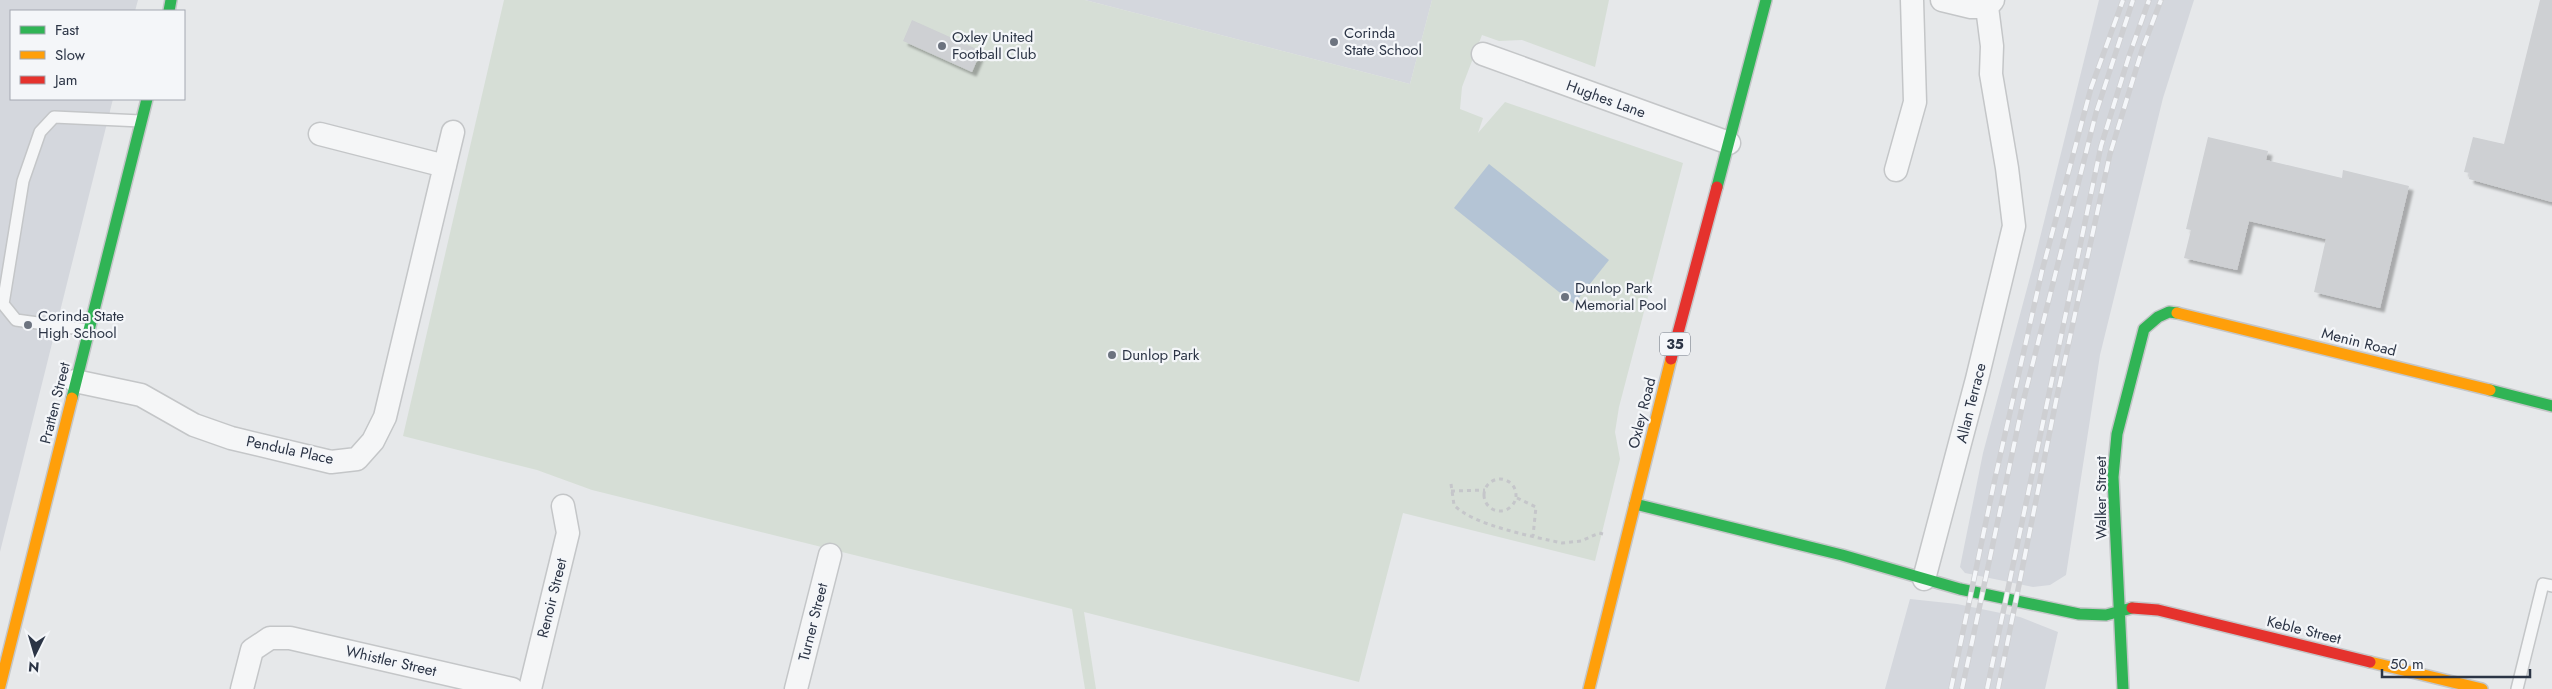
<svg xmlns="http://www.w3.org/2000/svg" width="2552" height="689" viewBox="0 0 2552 689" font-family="Jost,sans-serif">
<defs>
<filter id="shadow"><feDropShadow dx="4.5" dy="4.5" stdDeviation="1" flood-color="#0004"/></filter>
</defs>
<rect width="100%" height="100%" fill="#e6e8ea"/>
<path fill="#d4d7dd" d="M 0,0 L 138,0 L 135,11 L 11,11 L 11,99 L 113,99 L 0,552 Z
M 1085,0 L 1432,0 L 1410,84 Z
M 2099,0 L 2194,0 L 2163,98 L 2100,355 L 2066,575 L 2050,585 L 2033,587 L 1965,573 L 1960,567 L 1983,453 L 2033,266 Z
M 1910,599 L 1957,604 L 2020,617 L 2058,632 L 2045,689 L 1885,689 Z"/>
<path fill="#d6ded6" d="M 504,0 L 1085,0 L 1410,84 L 1432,0 L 1609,0 L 1595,67 L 1522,40 L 1499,41 L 1482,35 L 1462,87 L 1460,109 L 1483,118 L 1478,133 L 1505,102 L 1683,163 L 1619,407 L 1615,432 L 1620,459 L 1595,561 L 1403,513 L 1359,682 L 1084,612 L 1096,689 L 1085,689 L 1072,609 L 592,490 L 537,470 L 403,436 Z"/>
<path fill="#b4c4d5" d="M 1489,164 L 1609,260 L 1574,304 L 1454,208 Z"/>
<path fill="#ced0d3" filter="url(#shadow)" d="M 2540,0 L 2552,0 L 2552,202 L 2469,179 L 2470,173 L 2464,172 L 2473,137 L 2504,144 Z
M 912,20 L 981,51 L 972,72 L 903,41 Z
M 2208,137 L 2268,151 L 2266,160 L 2342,178 L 2343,170 L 2409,186 L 2380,308 L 2314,292 L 2326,239 L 2249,221 L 2237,270 L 2184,258 L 2191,230 L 2186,229 Z"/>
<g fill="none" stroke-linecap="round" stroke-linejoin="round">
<g stroke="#c4c6c8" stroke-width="14">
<path id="lane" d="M 88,330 L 16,320 L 3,304 L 23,181 L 40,132 L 54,117 L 141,121
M 2517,689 L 2543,584 L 2552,586"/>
</g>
<g stroke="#c4c6c8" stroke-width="25">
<path id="street" d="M 1942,0 L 1971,7 L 1987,7 L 1993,0
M 1483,54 L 1729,143
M 320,134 L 445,166
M 1896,170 L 1915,102 L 1912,0
M 75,381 L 141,395 L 194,425 L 231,438 L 331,462 L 357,459 L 373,441 L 385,417 L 453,132
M 1924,579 L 1977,379 L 2014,226 L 2007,168 L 1991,74 L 1992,46 L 1987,7
M 242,689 L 252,650 L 270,638 L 290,638 L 512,689
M 530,689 L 568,533 L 563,506
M 796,689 L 830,555"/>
</g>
<g stroke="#c4c6c8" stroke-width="14">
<path id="fast" d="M 169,11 L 171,0
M 1717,187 L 1766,0
M 2490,390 L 2552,406
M 72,398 L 147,99
M 1635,504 L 1842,555 L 1960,589 L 2079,614 L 2106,615 L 2132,608
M 2123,689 L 2113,477 L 2117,434 L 2144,329 L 2158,317 L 2169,312 L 2177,313"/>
</g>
<g stroke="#c4c6c8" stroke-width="14">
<path id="slow" d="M 2177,313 L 2490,390
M 2370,662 L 2482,689
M 0,686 L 72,398
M 1589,689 L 1671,359"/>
</g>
<g stroke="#c4c6c8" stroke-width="14">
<path id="jam" d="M 1671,359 L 1717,187
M 2132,608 L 2158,610 L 2370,662"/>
</g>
<path stroke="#c5c6ca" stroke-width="3" stroke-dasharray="4 4" stroke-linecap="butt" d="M1484 495a16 16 0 1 1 32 0a16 16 0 1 1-32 0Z
M 1451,484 L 1454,505 C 1472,525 1535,537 1562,543 L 1581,541 L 1599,533 L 1603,534
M 1451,491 L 1485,490
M 1517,498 L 1536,507 L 1533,536"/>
<use href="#lane" stroke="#f5f6f7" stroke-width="11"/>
<use href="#street" stroke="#f5f6f7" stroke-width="22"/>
<use href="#fast" stroke="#30b455" stroke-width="11"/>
<use href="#slow" stroke="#ff9f0a" stroke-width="11"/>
<use href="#jam" stroke="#e5322d" stroke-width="11"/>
<g stroke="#cecfd2" stroke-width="5.5">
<path id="rail" d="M 1951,689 L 1994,483 L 2042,271 L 2091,88 L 2123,0
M 1962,689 L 2024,398 L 2096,113 L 2133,0
M 1987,689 L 2101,146 L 2129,56 L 2149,0
M 1998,689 L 2056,401 L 2110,154 L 2142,50 L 2161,0"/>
</g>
<use href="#rail" stroke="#f4f6f9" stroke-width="4" stroke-dasharray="11" stroke-linecap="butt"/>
</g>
<g fill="#6c737f" stroke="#f4f6f9" stroke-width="2">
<circle cx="1334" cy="42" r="5"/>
<circle cx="942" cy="46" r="5"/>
<circle cx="1565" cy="297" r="5"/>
<circle cx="28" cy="325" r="5"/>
<circle cx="1112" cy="355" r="5"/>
</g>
<g text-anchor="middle" stroke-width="4.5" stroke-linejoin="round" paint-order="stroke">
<rect fill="#f4f6f9" stroke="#676e7b" stroke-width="1" x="1660" y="332.5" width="30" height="23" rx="4"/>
<g font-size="14" font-weight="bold" fill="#2b3445">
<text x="1675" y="349">35</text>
</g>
<g font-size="15" fill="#2b3445" stroke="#f4f6f9" text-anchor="start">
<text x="1344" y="38">Corinda<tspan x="1344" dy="17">State School</tspan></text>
<text x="952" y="42">Oxley United<tspan x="952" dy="17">Football Club</tspan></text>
<text x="1575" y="293">Dunlop Park<tspan x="1575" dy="17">Memorial Pool</tspan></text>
<text x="38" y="321">Corinda State<tspan x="38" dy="17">High School</tspan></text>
<text x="1122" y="360">Dunlop Park</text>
</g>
<g font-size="15" fill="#2b3445" stroke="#f4f6f9">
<text transform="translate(1606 99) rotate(20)" y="5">Hughes Lane</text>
<text transform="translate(2359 342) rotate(14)" y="5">Menin Road</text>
<text transform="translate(55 403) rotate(-76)" y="5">Pratten Street</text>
<text transform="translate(1971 403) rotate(-76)" y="5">Allan Terrace</text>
<text transform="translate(1642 413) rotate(-76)" y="5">Oxley Road</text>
<text transform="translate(290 450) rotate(12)" y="5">Pendula Place</text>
<text transform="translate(2101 498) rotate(-90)" y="5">Walker Street</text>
<text transform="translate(552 598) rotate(-76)" y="5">Renoir Street</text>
<text transform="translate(813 622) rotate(-76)" y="5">Turner Street</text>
<text transform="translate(2304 630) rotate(14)" y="5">Keble Street</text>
<text transform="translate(391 661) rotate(13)" y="5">Whistler Street</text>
</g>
</g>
<rect x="10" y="10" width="175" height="90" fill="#f4f6f9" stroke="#a4a8b1"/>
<rect x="20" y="26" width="25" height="8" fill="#30b455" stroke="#a4a8b1"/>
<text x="55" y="35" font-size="15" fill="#2b3445">Fast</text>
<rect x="20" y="51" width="25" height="8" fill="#ff9f0a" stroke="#a4a8b1"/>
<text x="55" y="60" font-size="15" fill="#2b3445">Slow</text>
<rect x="20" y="76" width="25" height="8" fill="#e5322d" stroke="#a4a8b1"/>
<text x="55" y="85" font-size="15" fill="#2b3445">Jam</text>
<g transform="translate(35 654) rotate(185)" stroke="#f4f6f9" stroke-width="4" paint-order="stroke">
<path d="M0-4L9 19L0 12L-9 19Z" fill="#2b3445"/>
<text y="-8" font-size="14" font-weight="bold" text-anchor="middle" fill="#2b3445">N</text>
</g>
<path d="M2382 669v8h148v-8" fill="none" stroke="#2b3445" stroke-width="2.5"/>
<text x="2390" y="669" font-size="15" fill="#2b3445" stroke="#f4f6f9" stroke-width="4" paint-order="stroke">50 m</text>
</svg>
